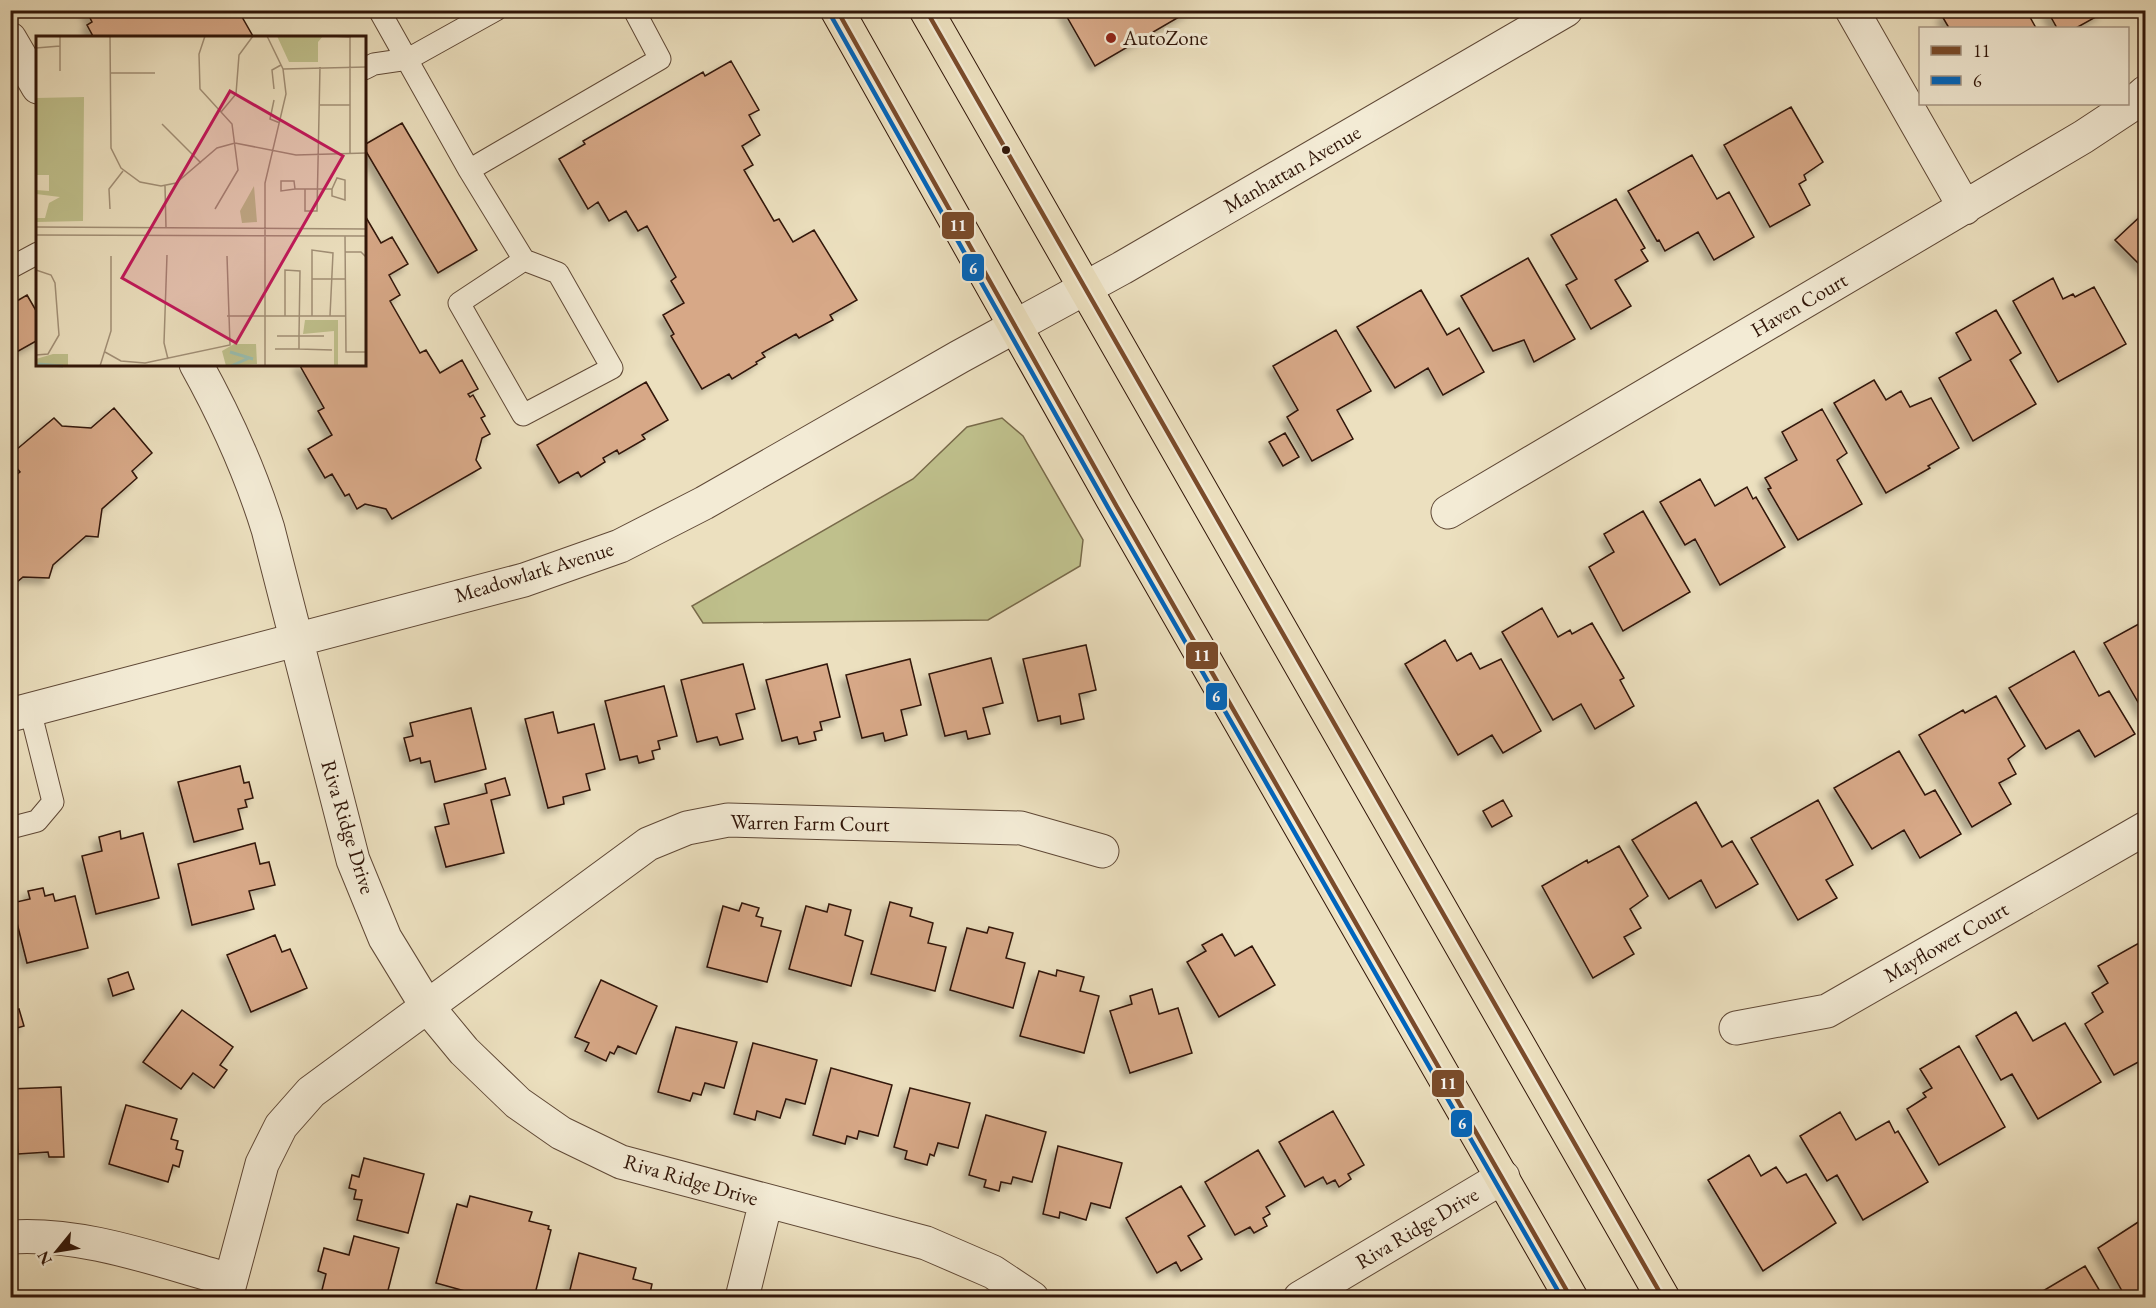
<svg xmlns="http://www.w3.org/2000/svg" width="2156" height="1308" viewBox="0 0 2156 1308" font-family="'EB Garamond',serif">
<defs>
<filter id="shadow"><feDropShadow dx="-5.5" dy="5.5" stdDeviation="3" flood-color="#0004"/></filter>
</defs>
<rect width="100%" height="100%" fill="#ece0bf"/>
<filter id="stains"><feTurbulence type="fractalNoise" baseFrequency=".00333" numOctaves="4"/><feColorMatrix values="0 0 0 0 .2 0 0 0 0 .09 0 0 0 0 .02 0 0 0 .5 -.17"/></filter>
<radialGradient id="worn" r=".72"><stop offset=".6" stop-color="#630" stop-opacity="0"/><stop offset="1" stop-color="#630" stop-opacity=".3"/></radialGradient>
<path fill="#bfc08c" stroke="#786a4a" stroke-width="1.5" d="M 1002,418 L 1023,436 L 1083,540 L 1080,566 L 988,620 L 703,623 L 692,606 L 913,479 L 967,427 Z"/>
<path fill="#d7a887" stroke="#301508" stroke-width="1.5" filter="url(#shadow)" d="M 86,10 L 238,10 L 254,38 L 94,38 L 87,25 L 92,22 Z
M 1063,10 L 1191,10 L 1095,66 Z
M 1951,10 L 2026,10 L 2036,28 L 1949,28 L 1942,16 Z
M 2047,10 L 2102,10 L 2103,13 L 2076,28 L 2057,28 Z
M 731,61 L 759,110 L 749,115 L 760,135 L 742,146 L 753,165 L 744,170 L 774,221 L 779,219 L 793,242 L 814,230 L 857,300 L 830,315 L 833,320 L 799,338 L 796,334 L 762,353 L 765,357 L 756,362 L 757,364 L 732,379 L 729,374 L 702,389 L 671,336 L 674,334 L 663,315 L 684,303 L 671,281 L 676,277 L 647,226 L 638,231 L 626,211 L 609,221 L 598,202 L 588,209 L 559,159 L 585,144 L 583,141 L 703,72 L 705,76 Z
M 1791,107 L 1823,162 L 1804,175 L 1806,180 L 1799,184 L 1810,205 L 1770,227 L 1724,145 Z
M 402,123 L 477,250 L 438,273 L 364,148 L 364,145 Z
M 1692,155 L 1717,199 L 1729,192 L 1754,237 L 1714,260 L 1698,232 L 1665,251 L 1659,240 L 1657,241 L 1628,191 Z
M 1616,199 L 1645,248 L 1641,250 L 1648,261 L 1615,280 L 1631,306 L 1591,329 L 1566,285 L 1577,279 L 1551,235 Z
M 2146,211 L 2146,271 L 2115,240 Z
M 364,214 L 381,243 L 392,237 L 408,264 L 389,275 L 400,295 L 390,301 L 420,353 L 426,350 L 440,373 L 462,360 L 478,389 L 468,394 L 470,397 L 473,395 L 485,416 L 481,418 L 490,434 L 482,438 L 476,460 L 481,468 L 392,519 L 386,509 L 365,504 L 357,509 L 349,494 L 345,496 L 332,474 L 325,478 L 308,449 L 332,435 L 318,411 L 324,408 L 299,364 L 364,364 Z
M 1528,258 L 1575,339 L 1534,362 L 1524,340 L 1493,351 L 1461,296 Z
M 2053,278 L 2063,299 L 2073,294 L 2075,297 L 2094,287 L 2126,344 L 2058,382 L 2013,301 Z
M 1421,290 L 1447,335 L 1459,328 L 1484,372 L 1443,395 L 1428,368 L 1395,388 L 1357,327 Z
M 27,295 L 38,314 L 38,340 L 11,355 L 13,359 L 10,360 L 10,305 Z
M 1996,310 L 2021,353 L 2010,360 L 2036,404 L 1973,441 L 1939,378 L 1971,360 L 1956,333 Z
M 1336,330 L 1371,391 L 1337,410 L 1353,439 L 1312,461 L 1287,417 L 1298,410 L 1273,366 Z
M 1874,380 L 1886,400 L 1901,391 L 1910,407 L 1931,398 L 1959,448 L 1928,466 L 1930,468 L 1886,493 L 1834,403 Z
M 646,382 L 668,420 L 642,435 L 645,439 L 619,454 L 617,450 L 603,458 L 605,462 L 581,477 L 578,472 L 559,483 L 537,445 Z
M 114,408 L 152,453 L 132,471 L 137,478 L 102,509 L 98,537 L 86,536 L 53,565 L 49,578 L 23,577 L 10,588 L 10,480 L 20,472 L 10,460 L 10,455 L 54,418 L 62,426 L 91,428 Z
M 1822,409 L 1847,453 L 1837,460 L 1862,504 L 1798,540 L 1768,489 L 1771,488 L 1765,478 L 1797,460 L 1782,432 Z
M 1285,433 L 1299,457 L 1283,466 L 1269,442 Z
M 1700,479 L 1715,506 L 1747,487 L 1753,499 L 1756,497 L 1785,547 L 1720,585 L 1695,539 L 1685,545 L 1660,502 Z
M 1643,511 L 1690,592 L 1623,631 L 1589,567 L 1614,552 L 1604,534 Z
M 1542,608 L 1558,637 L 1570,630 L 1572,634 L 1592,623 L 1624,678 L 1620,680 L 1634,706 L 1595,729 L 1581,704 L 1553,720 L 1502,632 Z
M 2146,620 L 2146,716 L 2104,643 Z
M 1445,640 L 1457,661 L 1471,653 L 1480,669 L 1501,659 L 1541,731 L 1503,753 L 1492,735 L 1458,755 L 1405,664 Z
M 1086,645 L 1096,690 L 1079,694 L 1084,719 L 1061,724 L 1060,716 L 1038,721 L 1023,659 Z
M 2074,651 L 2099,696 L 2109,691 L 2135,734 L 2095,757 L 2079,730 L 2046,749 L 2009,688 Z
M 991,658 L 1003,703 L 983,708 L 990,734 L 968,739 L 966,731 L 945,736 L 929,674 Z
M 910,659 L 921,705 L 901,710 L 907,735 L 885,741 L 883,733 L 862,738 L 846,675 Z
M 743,664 L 755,709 L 736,714 L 743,739 L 720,745 L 717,737 L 697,742 L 681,680 Z
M 827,664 L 840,717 L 820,722 L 822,730 L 814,732 L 816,740 L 799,744 L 797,737 L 782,741 L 766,680 Z
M 664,686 L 677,736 L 658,741 L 660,749 L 652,751 L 654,759 L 639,763 L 637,756 L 620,760 L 605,701 Z
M 1996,696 L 2025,746 L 2008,759 L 2016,774 L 1999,783 L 2011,804 L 1972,827 L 1919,735 L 1963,710 L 1965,713 Z
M 471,708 L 486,769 L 435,782 L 430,761 L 421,763 L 420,758 L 410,761 L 404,738 L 413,736 L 410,723 Z
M 553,712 L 558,733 L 594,724 L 605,769 L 586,774 L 590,790 L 563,797 L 564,804 L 548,808 L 525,719 Z
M 1899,751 L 1925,795 L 1935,790 L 1961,834 L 1920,858 L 1904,830 L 1872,849 L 1834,788 Z
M 240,766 L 244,783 L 249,782 L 253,798 L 245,800 L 247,807 L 238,809 L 243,829 L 194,842 L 178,782 Z
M 505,778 L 510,795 L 491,800 L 504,853 L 446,867 L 435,827 L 449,824 L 444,804 L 487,793 L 485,784 Z
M 1503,800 L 1512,816 L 1492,827 L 1483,811 Z
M 1818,800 L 1853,865 L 1826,880 L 1837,898 L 1798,920 L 1751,838 Z
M 1696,802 L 1722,847 L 1732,841 L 1758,884 L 1716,908 L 1701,880 L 1669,899 L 1632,840 Z
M 120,831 L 121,839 L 143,833 L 159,898 L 96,914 L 82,856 L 102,851 L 99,837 Z
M 255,843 L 260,864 L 269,862 L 275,885 L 249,891 L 254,909 L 192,925 L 178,864 Z
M 1619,846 L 1648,896 L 1630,909 L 1641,928 L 1624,937 L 1634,954 L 1593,978 L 1542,886 L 1587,860 L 1588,863 Z
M 43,888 L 45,896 L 53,894 L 55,901 L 75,896 L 88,948 L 27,963 L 12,903 L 30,899 L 28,891 Z
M 890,902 L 912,908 L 910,916 L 933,923 L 928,943 L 946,947 L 935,991 L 871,974 Z
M 742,903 L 759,908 L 756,916 L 763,918 L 761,926 L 781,931 L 767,982 L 707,967 L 723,906 L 739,911 Z
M 829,904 L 851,910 L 845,935 L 863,941 L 851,986 L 789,969 L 806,906 L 827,912 Z
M 989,927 L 1013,933 L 1006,958 L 1025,963 L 1013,1008 L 950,990 L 967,928 L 987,933 Z
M 1222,934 L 1235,956 L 1252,946 L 1275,985 L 1219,1017 L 1187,962 L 1206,951 L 1202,945 Z
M 275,935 L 282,952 L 290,949 L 307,988 L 251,1012 L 227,955 Z
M 2139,943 L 2146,955 L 2146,1058 L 2114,1075 L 2085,1024 L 2103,1012 L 2092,993 L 2108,983 L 2098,966 Z
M 1057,970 L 1084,977 L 1080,991 L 1099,996 L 1084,1053 L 1020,1036 L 1039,971 L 1056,976 Z
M 128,972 L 134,989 L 113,996 L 108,979 Z
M 601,980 L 657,1006 L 636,1054 L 618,1046 L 614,1054 L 610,1052 L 606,1061 L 585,1051 L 589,1043 L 575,1037 Z
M 1152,989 L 1159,1014 L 1178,1008 L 1192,1053 L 1130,1073 L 1110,1011 L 1132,1004 L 1130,996 Z
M 19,1009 L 24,1026 L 10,1030 L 10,1012 Z
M 182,1010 L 233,1047 L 220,1065 L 227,1070 L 214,1088 L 193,1073 L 181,1089 L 143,1062 Z
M 2016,1012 L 2033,1041 L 2065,1023 L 2101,1082 L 2038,1119 L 2012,1074 L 2001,1080 L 1976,1036 Z
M 676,1027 L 737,1042 L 724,1088 L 705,1083 L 701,1095 L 693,1093 L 690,1101 L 658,1092 Z
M 753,1043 L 817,1060 L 805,1104 L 786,1099 L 780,1118 L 757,1111 L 755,1120 L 734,1114 Z
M 1959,1046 L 2005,1127 L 1939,1165 L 1907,1109 L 1926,1097 L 1923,1093 L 1932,1088 L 1920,1069 Z
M 831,1068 L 892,1085 L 878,1136 L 859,1131 L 857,1139 L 847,1136 L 845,1144 L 813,1135 Z
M 61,1087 L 64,1157 L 49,1157 L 48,1152 L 18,1154 L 17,1135 L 10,1135 L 10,1089 Z
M 910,1088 L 970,1103 L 958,1148 L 938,1143 L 934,1156 L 930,1154 L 927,1165 L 905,1159 L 907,1151 L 894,1147 Z
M 126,1105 L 177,1119 L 171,1139 L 178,1141 L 176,1149 L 183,1151 L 179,1167 L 173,1165 L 168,1182 L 109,1164 Z
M 1333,1111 L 1364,1165 L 1348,1174 L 1351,1179 L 1339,1187 L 1335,1180 L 1327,1184 L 1323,1177 L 1305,1187 L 1279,1142 Z
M 1840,1112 L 1856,1140 L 1889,1121 L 1895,1133 L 1898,1131 L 1928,1182 L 1863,1220 L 1837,1175 L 1827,1181 L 1800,1136 Z
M 986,1115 L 1046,1132 L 1032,1182 L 1013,1177 L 1011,1184 L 1001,1182 L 999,1191 L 984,1187 L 986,1180 L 969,1175 Z
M 1058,1146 L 1122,1163 L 1110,1208 L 1091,1203 L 1086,1220 L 1060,1212 L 1059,1218 L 1043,1214 Z
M 1258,1150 L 1285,1196 L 1266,1207 L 1270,1214 L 1263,1218 L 1267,1226 L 1254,1233 L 1250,1227 L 1235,1235 L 1205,1182 Z
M 1749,1155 L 1761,1176 L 1776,1167 L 1787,1183 L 1806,1174 L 1836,1223 L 1763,1271 L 1708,1180 Z
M 364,1158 L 424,1174 L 408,1233 L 357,1220 L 362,1200 L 354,1199 L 356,1190 L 349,1188 L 352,1175 L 359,1177 Z
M 1181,1186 L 1205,1226 L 1188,1236 L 1202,1259 L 1181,1271 L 1176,1262 L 1157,1273 L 1126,1218 Z
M 470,1196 L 532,1212 L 529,1221 L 549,1226 L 548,1229 L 551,1230 L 534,1298 L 490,1298 L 436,1283 L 457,1204 L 467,1207 Z
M 2146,1217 L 2146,1291 L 2134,1298 L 2126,1298 L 2098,1248 Z
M 354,1236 L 399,1248 L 386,1298 L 335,1298 L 321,1294 L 326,1274 L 318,1271 L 324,1248 L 349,1255 Z
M 579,1253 L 636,1268 L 633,1279 L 652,1284 L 649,1298 L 568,1298 Z
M 2085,1266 L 2104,1298 L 2031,1298 Z"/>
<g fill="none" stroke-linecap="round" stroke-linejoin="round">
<g stroke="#5f4836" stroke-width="23">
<path id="lane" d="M 379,10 L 469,170
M 364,69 L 374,64 L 408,59 L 496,10
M 524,260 L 459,303 L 523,415 L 612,368 L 558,273 L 524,260 L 469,170 L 660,59 L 634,10
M 10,268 L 38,253
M 10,828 L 37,821 L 53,802 L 30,710"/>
</g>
<g stroke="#5f4836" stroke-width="35">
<path id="street" d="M 1852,10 L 1965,208
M 10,39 L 38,87
M 196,364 C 226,418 250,471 268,529 L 353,860 L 385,938 L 426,1005 L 464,1051 L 518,1103 L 561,1133 L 621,1162 L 926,1243 L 993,1272 L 1032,1298
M 1448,512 L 2083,137 L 2130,106 L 2146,92
M 10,715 L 524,580 L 620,546 L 704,503 L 959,357 L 1122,268 L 1566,10
M 1736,1028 L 1827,1011 L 2146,828
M 10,1237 C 85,1232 159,1261 230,1280
M 226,1298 L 262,1164 L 281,1126 L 311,1092 L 648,844 L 687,828 L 728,820 L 1021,828 L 1102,851
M 742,1298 L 766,1201
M 1300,1298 L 1503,1177"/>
</g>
<g stroke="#301508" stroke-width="35">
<path id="primary" d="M 837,10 L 1117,507 L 1571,1298
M 926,10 L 1663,1298"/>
</g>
<use href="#lane" stroke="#f3ebd5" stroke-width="21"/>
<use href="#street" stroke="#f3ebd5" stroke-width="33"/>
<use href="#primary" stroke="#ece0bf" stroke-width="33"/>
<g stroke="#f3ebd5" stroke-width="9">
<path id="bus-1" d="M 837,10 L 1117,507 L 1571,1298
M 926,10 L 1663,1298"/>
</g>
<g stroke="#f3ebd5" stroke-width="9">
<path id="bus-2" d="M 830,14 L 1110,511 L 1562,1298"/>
</g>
<use href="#bus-1" stroke="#7a4b2a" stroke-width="4.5"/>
<use href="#bus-2" stroke="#0065bd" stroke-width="4.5"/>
</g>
<circle fill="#8f2418" stroke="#f3ebd5" stroke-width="2" cx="1111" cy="38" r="6"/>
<circle fill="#301508" stroke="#f3ebd5" stroke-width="2" cx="1006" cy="150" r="5"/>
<g text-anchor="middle" stroke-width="6" stroke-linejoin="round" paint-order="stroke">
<g font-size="21" fill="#301508" stroke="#f3ebd5" text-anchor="start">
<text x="1123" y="45">AutoZone</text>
</g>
<g font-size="21" fill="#301508" stroke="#f3ebd5">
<text transform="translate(1292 169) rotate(-30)" y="7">Manhattan Avenue</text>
<text transform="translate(1799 305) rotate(-30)" y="7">Haven Court</text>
<text transform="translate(534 572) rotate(-17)" y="7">Meadowlark Avenue</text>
<text transform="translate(810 823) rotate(1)" y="7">Warren Farm Court</text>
<text transform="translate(348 827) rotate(73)" y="7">Riva Ridge Drive</text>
<text transform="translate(1946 942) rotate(-30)" y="7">Mayflower Court</text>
<text transform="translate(691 1180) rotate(16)" y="7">Riva Ridge Drive</text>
<text transform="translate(1417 1228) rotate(-31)" y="7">Riva Ridge Drive</text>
</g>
</g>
<g transform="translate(36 36)">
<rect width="330" height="330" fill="#ece0bf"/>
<path d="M 241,0 L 287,0 L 282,6 L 282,26 L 253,26 ZM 48,61 L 47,185 L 0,186 L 0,182 L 9,182 L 13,167 L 24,161 L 0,158 L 0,154 L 13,155 L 13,139 L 0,139 L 0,62 ZM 218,150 L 221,186 L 206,187 L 204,175 ZM 269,284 L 302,284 L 302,330 L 298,330 L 298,295 L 267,298 ZM 198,308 L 220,308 L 221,328 L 190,330 L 186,315 ZM 17,318 L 32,318 L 32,330 L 0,330 L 0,323 Z" fill="#bfc08c"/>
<path fill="none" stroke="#99bdae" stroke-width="3" d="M 194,316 L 217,323M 2,328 L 27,330M 195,330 L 213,322"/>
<path fill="none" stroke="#a18f76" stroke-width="1.5" d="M 74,0 L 75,112 L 85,132 L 104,146 L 125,150 L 140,147 L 181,112 L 199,107 L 260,119 L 330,117M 169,0 L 163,18 L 164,53 L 196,88 L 202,134 L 179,173M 295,0 L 315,1M 0,12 L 24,10M 247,33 L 330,31M 24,35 L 24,0M 74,37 L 119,37M 238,53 L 236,34 L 245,29M 238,64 L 234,83 L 244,87M 284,69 L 314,69M 185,76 L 200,58 L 203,19 L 217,0M 126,88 L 165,127M 314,117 L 314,0M 129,150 L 130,192M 259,153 L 245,155 L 245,145 L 258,145 L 259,153 L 269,153 L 269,175 L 281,175 L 284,31M 269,153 L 296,153 L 296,160 L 309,164 L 309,144 L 301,142 L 296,153M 74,173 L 73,153 L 87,135M 0,191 L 330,193M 0,199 L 330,200M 309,200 L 310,316 L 330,316M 309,216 L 325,216 L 330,221M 131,219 L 128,307 L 132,323M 0,234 L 15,239 L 19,247 L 23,299 L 12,318 L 0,319M 276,243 L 309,243M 191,280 L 310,280M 249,280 L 249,234 L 264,235 L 263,300 L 288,300M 276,280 L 276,214 L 297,217 L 294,280M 241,300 L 263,300 L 263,313 L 296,314M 239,313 L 263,313M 69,316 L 85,325 L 109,327 L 194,309 L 191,220M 64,330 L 75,295 L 75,220M 229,330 L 229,147 L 250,58 L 247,33 L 231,0"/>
<path fill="#c2185b" fill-opacity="0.15" stroke="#c2185b" stroke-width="3" d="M 194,55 L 307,120 L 200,307 L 86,242 Z"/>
<rect width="330" height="330" fill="none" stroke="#301508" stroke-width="3"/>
</g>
<g stroke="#f3ebd5" stroke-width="2">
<rect x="941" y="211" width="34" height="29" rx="6" fill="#7a4b2a"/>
<rect x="961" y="253" width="24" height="29" rx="6" fill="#0065bd"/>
<rect x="1185" y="641" width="34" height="29" rx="6" fill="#7a4b2a"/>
<rect x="1205" y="682" width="23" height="29" rx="6" fill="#0065bd"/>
<rect x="1431" y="1069" width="34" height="29" rx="6" fill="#7a4b2a"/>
<rect x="1450" y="1109" width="23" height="29" rx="6" fill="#0065bd"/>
</g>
<g font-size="16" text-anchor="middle" font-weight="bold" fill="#fff">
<text x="958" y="231">11</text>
<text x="973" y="274">6</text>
<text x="1202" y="661">11</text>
<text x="1216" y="702">6</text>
<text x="1448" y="1089">11</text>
<text x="1462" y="1129">6</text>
</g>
<rect width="2156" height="1308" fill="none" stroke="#ece0bf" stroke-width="36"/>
<rect x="12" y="12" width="2132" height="1284" fill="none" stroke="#301508" stroke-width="3"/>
<rect x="18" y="18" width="2120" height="1272" fill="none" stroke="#301508" stroke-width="1.5"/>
<rect x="1919" y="27" width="210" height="78" fill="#f3ebd5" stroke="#a59583" stroke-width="1.5"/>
<rect x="1931" y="46" width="30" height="9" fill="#7a4b2a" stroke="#a59583" stroke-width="1.5"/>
<text x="1973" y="57" font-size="18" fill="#301508">11</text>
<rect x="1931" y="76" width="30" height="9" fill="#0065bd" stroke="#a59583" stroke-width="1.5"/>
<text x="1973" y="87" font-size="18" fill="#301508">6</text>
<g transform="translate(57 1251) rotate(240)" stroke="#f3ebd5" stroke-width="4.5" paint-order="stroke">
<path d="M0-4.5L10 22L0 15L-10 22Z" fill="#301508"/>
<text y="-9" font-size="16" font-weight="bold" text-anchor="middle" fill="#301508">N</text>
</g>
<rect width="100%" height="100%" filter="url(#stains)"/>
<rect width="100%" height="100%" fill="url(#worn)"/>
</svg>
